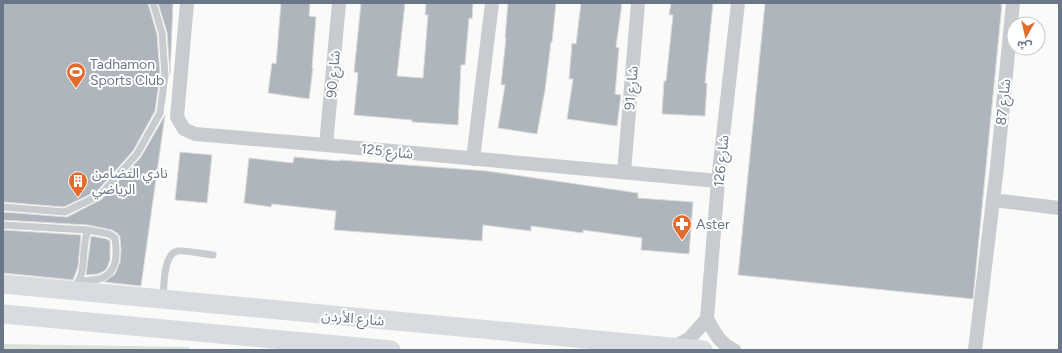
<svg xmlns="http://www.w3.org/2000/svg" width="1062" height="353" viewBox="0 0 1062 353" font-family="Figtree,'Noto Sans Arabic',sans-serif">
<rect width="100%" height="100%" fill="#fafaf8"/>
<path fill="#dbe2d9" d="M 3,344 L 189,347 L 189,350 L 3,350 Z"/>
<path fill="#afb5bd" stroke="#dcdcda" d="M 3,3 L 148,3 L 157,34 L 160,76 L 155,111 L 133,151 L 97,191 L 64,207 L 3,202 Z
M 158,3 L 173,3 L 170,74 L 167,32 Z
M 281,3 L 310,3 L 309,16 L 316,17 L 312,68 L 313,68 L 309,99 L 268,93 L 272,63 L 276,64 Z
M 361,3 L 405,3 L 397,76 L 423,78 L 428,15 L 425,15 L 426,3 L 473,3 L 472,19 L 469,18 L 465,65 L 461,65 L 458,125 L 412,122 L 412,120 L 354,115 L 358,73 L 354,72 Z
M 508,3 L 556,3 L 552,42 L 551,42 L 545,90 L 537,134 L 498,128 L 505,85 L 501,85 L 506,38 L 505,38 Z
M 581,3 L 622,3 L 616,47 L 619,48 L 615,94 L 621,95 L 617,126 L 567,119 L 573,79 L 569,79 L 572,43 L 576,44 Z
M 671,3 L 713,3 L 705,83 L 707,83 L 705,116 L 662,114 L 664,81 L 666,81 L 673,15 L 669,15 Z
M 765,3 L 989,3 L 1002,4 L 973,299 L 738,275 Z
M 165,115 L 141,286 L 104,282 L 115,274 L 120,262 L 121,250 L 120,237 L 118,234 L 112,230 L 88,225 L 3,220 L 3,212 L 67,217 L 102,199 L 141,157 Z
M 180,152 L 212,155 L 207,203 L 175,200 Z
M 294,157 L 339,161 L 340,160 L 487,171 L 638,193 L 638,198 L 693,202 L 689,254 L 641,250 L 642,238 L 583,230 L 583,233 L 531,226 L 531,231 L 483,225 L 482,241 L 334,230 L 336,211 L 272,204 L 271,207 L 244,203 L 249,158 L 293,163 Z
M 3,230 L 81,235 L 78,267 L 73,280 L 3,273 Z
M 91,236 L 107,239 L 110,241 L 110,260 L 107,268 L 104,271 L 98,274 L 86,275 Z"/>
<g fill="none" stroke-linecap="round" stroke-linejoin="round">
<path stroke="#c8cbcf" stroke-width="7" d="M 3,207 L 65,212 L 100,195 L 137,154 L 160,113 L 165,76 L 162,33 L 153,3
M 3,225 L 88,230 C 87,234 85,238 85,243 C 82,258 86,278 72,288
M 79,281 C 86,280 96,281 102,278 C 118,271 117,253 115,238 L 109,234 L 88,230
M 163,299 C 164,287 163,253 178,251 C 186,250 204,254 213,255"/>
<path stroke="#c8cbcf" stroke-width="14" d="M 187,3 L 177,117 L 184,129 L 195,134 L 326,145 L 718,181
M 326,145 L 339,3
M 473,159 L 492,3
M 624,172 L 638,3
M 993,200 L 1059,208
M 672,348 L 689,339 L 707,319
M 734,350 C 719,343 715,333 707,319 L 718,181 L 738,3
M 975,350 L 997,167 L 1013,3"/>
<path stroke="#d8dce0" stroke-width="19" d="M 3,284 L 703,350
M 3,314 L 391,350"/>
</g>
<defs>
<g id="stadium-pin" transform="scale(1)"><path d="M0 17L-7.5 6A9.5 9.5 0 1 1 7.5 6Z" fill="#e56b2c" stroke="#fff"/><path d="M0-5a6.5 5 0 1 0 0 10a6.5 5 0 1 0 0-10ZM-3.5-1.8h7v3.6h-7Z" fill="#fff"/></g>
<g id="building-pin" transform="scale(1)"><path d="M0 17L-7.5 6A9.5 9.5 0 1 1 7.5 6Z" fill="#e56b2c" stroke="#fff"/><path d="M-4-6H4V6H1V3H-1V6H-4ZM-2.5-4.3h1.7v1.8h-1.7ZM.8-4.3h1.7v1.8H.8ZM-2.5-1h1.7V.8h-1.7ZM.8-1h1.7V.8H.8Z" fill="#fff"/></g>
<g id="pharmacy-pin" transform="scale(1)"><path d="M0 17L-7.5 6A9.5 9.5 0 1 1 7.5 6Z" fill="#e56b2c" stroke="#fff"/><path d="M-2-6h4v4h4v4h-4v4h-4v-4h-4v-4h4Z" fill="#fff"/></g>
</defs>
<g fill-rule="evenodd">
<use href="#stadium-pin" x="76" y="72"/>
<use href="#building-pin" x="78" y="181"/>
<use href="#pharmacy-pin" x="682" y="224"/>
</g>
<g text-anchor="middle" stroke-width="4" stroke-linejoin="round" paint-order="stroke">
<g font-size="14" fill="#697789" stroke="#fff" text-anchor="start">
<text x="90" y="69">Tadhamon<tspan x="90" dy="16">Sports Club</tspan></text>
<text x="92" y="178">نادي التضامن<tspan x="92" dy="16">الرياضي</tspan></text>
<text x="696" y="229">Aster</text>
</g>
<g font-size="14" fill="#697789" stroke="#fff">
<text transform="translate(333 74) rotate(-85)" y="5">شارع 90</text>
<text transform="translate(631 88) rotate(-85)" y="5">شارع 91</text>
<text transform="translate(1003 102) rotate(-84)" y="5">شارع 87</text>
<text transform="translate(387 151) rotate(6)" y="5">شارع 125</text>
<text transform="translate(721 161) rotate(-84)" y="5">شارع 126</text>
<text transform="translate(353 318) rotate(5)" y="5">شارع الأردن</text>
</g>
</g>
<rect width="1062" height="353" fill="none" stroke="#697789" stroke-width="8"/>
<g transform="translate(1026 36) rotate(188)"><circle r="19" fill="#ffffff" stroke="#c3c9d0"/>
<path d="M0-3L7 15L0 10L-7 15Z" fill="#e56b2c"/>
<text y="-6" font-size="11" font-weight="bold" text-anchor="middle" fill="#697789">ش</text>
</g>
</svg>
